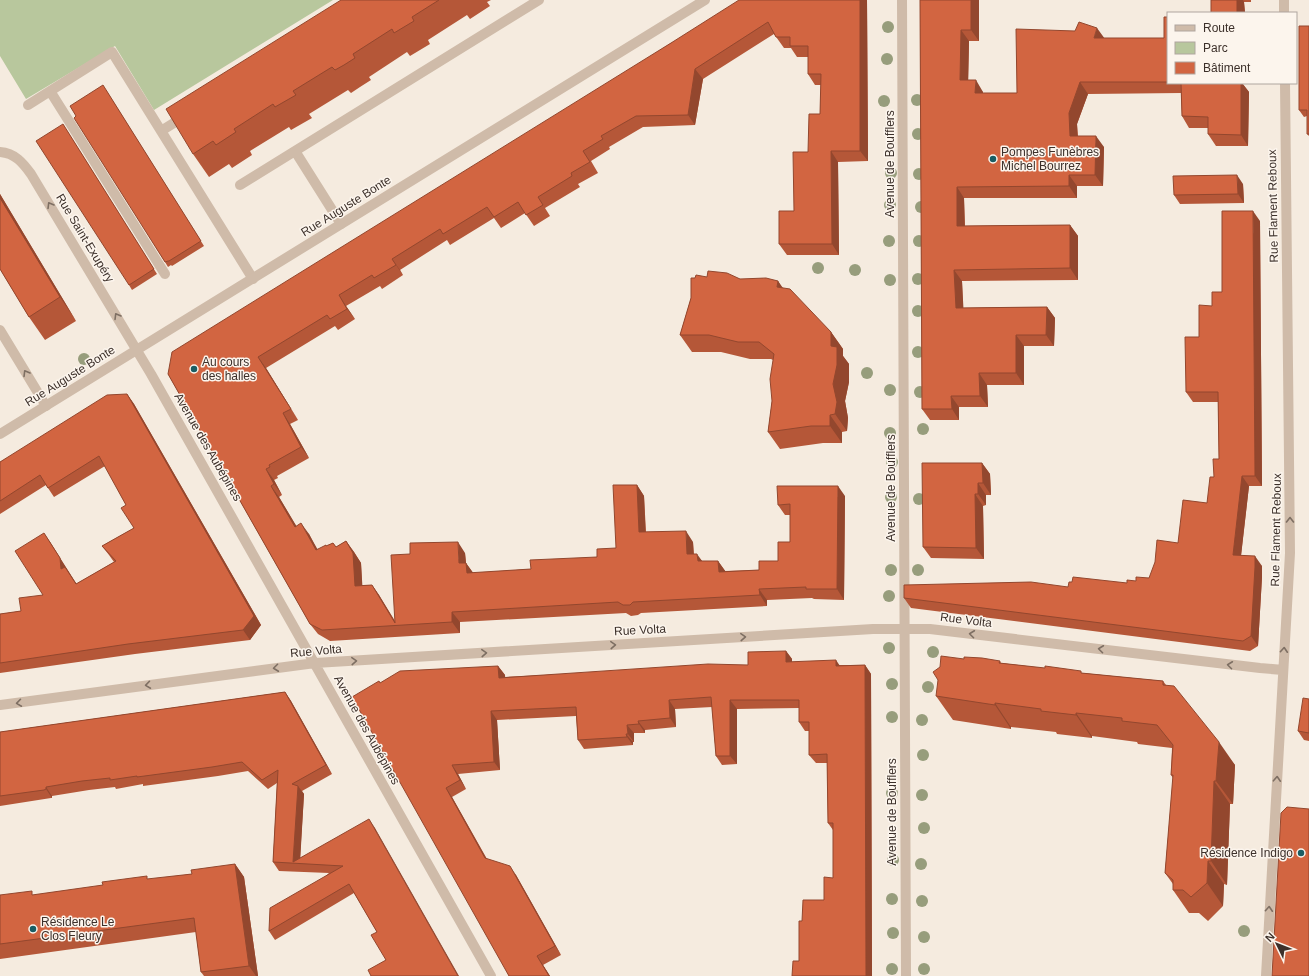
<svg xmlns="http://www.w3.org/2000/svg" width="1309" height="976" viewBox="0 0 1309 976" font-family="Helvetica,sans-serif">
<rect width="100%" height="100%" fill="#f5ebdf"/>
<path fill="#b8c79d" d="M 0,0 L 333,0 L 154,110 L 115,46 L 26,99 L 0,56 Z"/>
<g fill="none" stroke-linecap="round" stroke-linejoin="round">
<path stroke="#cfbba9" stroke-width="10" d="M 50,91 L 165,274
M 28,105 L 112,52 L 253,279
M 161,131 L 185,116
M 295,151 L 341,224
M 240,185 L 539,0"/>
<path stroke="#cfbba9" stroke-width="10" d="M 902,0 L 906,976
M 1284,0 L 1284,13
M 0,152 C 15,153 23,163 31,174 L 151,374 L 491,976
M 0,330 L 46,406
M 0,705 L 315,663 L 873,629 L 930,629 L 1260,668 L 1283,670
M 1266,976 L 1290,553 L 1285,83"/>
<path stroke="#cfbba9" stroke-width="10" d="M 0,434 L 705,0"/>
</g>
<g fill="#979d7c">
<circle cx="888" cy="27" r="6"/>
<circle cx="887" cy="59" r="6"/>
<circle cx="917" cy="100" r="6"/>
<circle cx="884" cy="101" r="6"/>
<circle cx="918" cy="134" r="6"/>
<circle cx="891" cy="173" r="6"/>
<circle cx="919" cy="174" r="6"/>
<circle cx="890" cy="205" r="6"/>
<circle cx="921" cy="207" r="6"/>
<circle cx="889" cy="241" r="6"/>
<circle cx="919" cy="241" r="6"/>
<circle cx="818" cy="268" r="6"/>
<circle cx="855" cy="270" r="6"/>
<circle cx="918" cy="279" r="6"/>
<circle cx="890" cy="280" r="6"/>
<circle cx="918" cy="311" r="6"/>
<circle cx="918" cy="352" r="6"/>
<circle cx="84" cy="359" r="6"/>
<circle cx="867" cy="373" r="6"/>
<circle cx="890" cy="390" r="6"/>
<circle cx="920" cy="392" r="6"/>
<circle cx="923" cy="429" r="6"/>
<circle cx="890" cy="433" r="6"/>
<circle cx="892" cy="462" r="6"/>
<circle cx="891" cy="497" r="6"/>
<circle cx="919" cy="499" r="6"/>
<circle cx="891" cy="570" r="6"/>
<circle cx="918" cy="570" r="6"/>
<circle cx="889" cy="596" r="6"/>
<circle cx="889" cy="648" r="6"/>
<circle cx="933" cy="652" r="6"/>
<circle cx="892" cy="684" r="6"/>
<circle cx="928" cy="687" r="6"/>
<circle cx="892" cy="717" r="6"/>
<circle cx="922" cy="720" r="6"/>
<circle cx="923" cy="755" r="6"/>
<circle cx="892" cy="793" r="6"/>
<circle cx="922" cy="795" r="6"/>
<circle cx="924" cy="828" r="6"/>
<circle cx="893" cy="860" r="6"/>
<circle cx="921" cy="864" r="6"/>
<circle cx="892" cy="899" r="6"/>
<circle cx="922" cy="901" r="6"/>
<circle cx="1244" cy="931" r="6"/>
<circle cx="893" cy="933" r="6"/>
<circle cx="924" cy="937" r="6"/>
<circle cx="892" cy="969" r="6"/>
<circle cx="924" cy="969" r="6"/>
</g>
<path fill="#b55738" d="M 341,0 L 491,0 L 487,2 L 490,6 L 470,19 L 467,15 L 428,40 L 430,44 L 410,56 L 407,52 L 369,77 L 371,80 L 360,87 L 351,93 L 348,90 L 309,114 L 312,118 L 291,130 L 289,127 L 250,151 L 252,155 L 232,168 L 229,164 L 209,177 L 193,154 Z
M 867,0 L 868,161 L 838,162 L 839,255 L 787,255 L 779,244 L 794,211 L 808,152 L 820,114 L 821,85 L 815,85 L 808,74 L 808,57 L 797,57 L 791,48 L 784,48 L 774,34 L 703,79 L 695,125 L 643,127 L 609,147 L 610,149 L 591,161 L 598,173 L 578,184 L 580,187 L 545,208 L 550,216 L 534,226 L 525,213 L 501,228 L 494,218 L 450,245 L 447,240 L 400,270 L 403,275 L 382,289 L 380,286 L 346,306 L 355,319 L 338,330 L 335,326 L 266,368 L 298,420 L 290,424 L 309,458 L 277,476 L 278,478 L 274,480 L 282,495 L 279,497 L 296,526 L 309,534 L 317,550 L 327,546 L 333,543 L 336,547 L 346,541 L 354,552 L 361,563 L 362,585 L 372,585 L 379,595 L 395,621 L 465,553 L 466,563 L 473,573 L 531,569 L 597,557 L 616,548 L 637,485 L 644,496 L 646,532 L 693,542 L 694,554 L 702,561 L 718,561 L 725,571 L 759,570 L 778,561 L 790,542 L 790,515 L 785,515 L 778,505 L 845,496 L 844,600 L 814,599 L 812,598 L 767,600 L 767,606 L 641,613 L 638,615 L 631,616 L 626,613 L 460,622 L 460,633 L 330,641 L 318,634 L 310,624 L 168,374 L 671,43 Z
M 920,0 L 979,0 L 979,41 L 969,41 L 968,80 L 983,92 L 983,93 L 1017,93 L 1105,38 L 1164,38 L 1168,17 L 1168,83 L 1242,83 L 1249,92 L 1248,146 L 1216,146 L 1208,134 L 1208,128 L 1189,128 L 1182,116 L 1181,93 L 1088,94 L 1077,124 L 1078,136 L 1104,147 L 1103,186 L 1077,186 L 1077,198 L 964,198 L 965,226 L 1070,225 L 1078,236 L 1078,280 L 962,281 L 963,308 L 1047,307 L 1055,318 L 1054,346 L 1024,346 L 1024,385 L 987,385 L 988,407 L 959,407 L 959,420 L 930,420 L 922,409 Z
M 1211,0 L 1251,0 L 1251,2 L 1244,2 L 1245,13 L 1211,13 Z
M 1309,26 L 1309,136 L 1307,134 L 1307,116 L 1304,117 L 1299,110 Z
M 106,90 L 204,246 L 172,266 L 171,265 L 168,267 L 165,262 L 76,116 Z
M 66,129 L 157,274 L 132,290 L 129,285 Z
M 1243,184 L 1244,203 L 1180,204 L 1174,195 Z
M 0,194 L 76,321 L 45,340 L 29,317 L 0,269 Z
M 1260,221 L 1262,486 L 1249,486 L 1241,555 L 1262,566 L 1262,577 L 1258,646 L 1250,651 L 911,608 L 904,598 L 1068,587 L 1072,582 L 1127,583 L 1149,578 L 1178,543 L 1207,503 L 1219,459 L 1218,402 L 1193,402 L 1186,392 L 1199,337 L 1212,306 L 1222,292 Z
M 707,277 L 778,281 L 782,288 L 831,332 L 843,349 L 843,356 L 849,364 L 849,382 L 845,401 L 848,418 L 847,431 L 842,432 L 842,443 L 823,443 L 780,449 L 768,432 L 772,401 L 773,360 L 771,359 L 750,359 L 721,352 L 692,352 L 680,335 L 691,298 L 695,278 Z
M 127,394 L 134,404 L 261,625 L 250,640 L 135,654 L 0,673 L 0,614 L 21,611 L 43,595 L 50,542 L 76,584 L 114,562 L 109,555 L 102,546 L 134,528 L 126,505 L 105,466 L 54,497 L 46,485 L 0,514 L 0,462 Z
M 982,463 L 990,474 L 991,495 L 986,495 L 986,505 L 983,506 L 984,559 L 931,558 L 923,547 Z
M 786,651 L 792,659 L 792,662 L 839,665 L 865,665 L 871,674 L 872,976 L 799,961 L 802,921 L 824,900 L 833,878 L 833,830 L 828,823 L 827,763 L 816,763 L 809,755 L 809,731 L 805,731 L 799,722 L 799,708 L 737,709 L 737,764 L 722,765 L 716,756 L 712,707 L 675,709 L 676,727 L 645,730 L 645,733 L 634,733 L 634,742 L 633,742 L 633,745 L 584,749 L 578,740 L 576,716 L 497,720 L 500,770 L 458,774 L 466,789 L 452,797 L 487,859 L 516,875 L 561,955 L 543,965 L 550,976 L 509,976 L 380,683 L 498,666 L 505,675 L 505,677 L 748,665 Z
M 1000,661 L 1001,663 L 1083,673 L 1163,681 L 1166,685 L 1235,765 L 1233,804 L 1230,804 L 1227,885 L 1224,884 L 1223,906 L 1208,921 L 1199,913 L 1189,913 L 1173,890 L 1173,884 L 1165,873 L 1173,778 L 1171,775 L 1172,748 L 1138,744 L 1137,742 L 1092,736 L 1092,738 L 1057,734 L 1056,732 L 1011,727 L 1011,729 L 953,720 L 936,696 Z
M 285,692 L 291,701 L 332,774 L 302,791 L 304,794 L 300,858 L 375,828 L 386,960 L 377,932 L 354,893 L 275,940 L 269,931 L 329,873 L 279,871 L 273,862 L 277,783 L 268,789 L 248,771 L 218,776 L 143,786 L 143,784 L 116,789 L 115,787 L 89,790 L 52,796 L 52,798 L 51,798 L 0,806 L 0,732 Z
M 1309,699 L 1309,741 L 1304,740 L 1298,731 Z
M 235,864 L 244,877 L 258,976 L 204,976 L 201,972 L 196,932 L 0,959 L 0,895 L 34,895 L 192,874 Z"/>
<path fill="#93472e" d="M 860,0 L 867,0 L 868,161 L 860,151 Z
M 971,0 L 979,0 L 979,41 L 971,30 Z
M 1237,0 L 1243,0 L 1244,2 L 1245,13 L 1237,13 Z
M 1097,28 L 1105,39 L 1094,38 Z
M 961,30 L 969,41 L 968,91 L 960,80 Z
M 695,69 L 703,79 L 695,125 L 688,115 Z
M 976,80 L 983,92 L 983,104 L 975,93 Z
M 1080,82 L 1088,94 L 1077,124 L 1078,147 L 1070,136 L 1069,113 Z
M 1241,83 L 1242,83 L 1249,92 L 1248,146 L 1241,135 Z
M 1096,136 L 1104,147 L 1103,186 L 1095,175 Z
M 831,151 L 838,162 L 839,255 L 832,244 Z
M 1069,175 L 1077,186 L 1077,198 L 1069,186 Z
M 1237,175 L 1243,184 L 1244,203 L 1238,194 Z
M 957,187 L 964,198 L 965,237 L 957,226 Z
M 0,194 L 76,321 L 60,297 L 0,198 Z
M 1253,211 L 1260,221 L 1262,486 L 1255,476 Z
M 1070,225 L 1078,236 L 1078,280 L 1070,268 Z
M 392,259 L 400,270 L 403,275 L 396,265 Z
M 954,270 L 962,281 L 964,319 L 956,308 Z
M 778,281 L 790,298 L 777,287 Z
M 339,295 L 346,306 L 355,319 L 347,309 Z
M 1047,307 L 1055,318 L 1054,346 L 1046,335 Z
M 831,332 L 843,349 L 843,356 L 849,364 L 849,382 L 845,401 L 848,418 L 847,431 L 835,414 L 831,346 Z
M 1016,335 L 1024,346 L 1024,385 L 1016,373 Z
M 258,357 L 266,368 L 298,420 L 291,409 Z
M 979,373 L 987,385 L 988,407 L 980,396 Z
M 127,394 L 134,404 L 261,625 L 250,640 L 243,630 Z
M 951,396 L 959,407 L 959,420 L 952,409 Z
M 283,413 L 290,424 L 309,458 L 301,447 Z
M 830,415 L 842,432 L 842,443 L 830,426 Z
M 982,463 L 990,474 L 991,495 L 983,483 Z
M 266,469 L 274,480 L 282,495 L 274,484 Z
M 1242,476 L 1249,486 L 1240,565 L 1233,555 Z
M 978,483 L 986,495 L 986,505 L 978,494 Z
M 637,485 L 644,496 L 646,543 L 639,532 Z
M 271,486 L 279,497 L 303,537 L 295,527 Z
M 838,486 L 845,496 L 844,600 L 837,589 Z
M 975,494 L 983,506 L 984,559 L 976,548 Z
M 301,523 L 309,534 L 324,561 L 316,550 Z
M 686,531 L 693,542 L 694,565 L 687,554 Z
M 44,533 L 50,542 L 83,594 L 61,569 Z
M 346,541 L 354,552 L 361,563 L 363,596 L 355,586 Z
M 458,542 L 465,553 L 467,574 L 459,563 Z
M 697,554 L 705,565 L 698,561 Z
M 1255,556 L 1262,566 L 1262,577 L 1258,646 L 1251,636 Z
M 718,561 L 726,572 L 719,572 Z
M 466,563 L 474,574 L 467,573 Z
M 372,585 L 379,595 L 397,625 L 396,625 Z
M 759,589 L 767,600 L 767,606 L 760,595 Z
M 452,612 L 460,622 L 460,633 L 452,622 Z
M 786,651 L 792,659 L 792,671 L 786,662 Z
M 836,660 L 842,669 L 836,666 Z
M 865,665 L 871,674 L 872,976 L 866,976 Z
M 498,666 L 505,675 L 506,686 L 499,678 Z
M 285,692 L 291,701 L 332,774 L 326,765 Z
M 669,700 L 675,709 L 676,727 L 670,718 Z
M 730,700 L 737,709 L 737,764 L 730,756 Z
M 995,703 L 1011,727 L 1011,729 L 995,705 Z
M 491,711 L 497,720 L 500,770 L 494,762 Z
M 1076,713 L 1092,736 L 1092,738 L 1076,715 Z
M 638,721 L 645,730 L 645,733 L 639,724 Z
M 627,725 L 634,733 L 634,742 L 628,734 Z
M 626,734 L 633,742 L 633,745 L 627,737 Z
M 1219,742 L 1235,765 L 1233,804 L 1216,781 Z
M 452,765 L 458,774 L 466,789 L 460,780 Z
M 1214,781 L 1230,804 L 1227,885 L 1211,861 Z
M 298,786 L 304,794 L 300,863 L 293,862 Z
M 46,787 L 52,796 L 52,798 L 46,789 Z
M 446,788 L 452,797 L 491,867 L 485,858 Z
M 369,819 L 375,828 L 459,976 L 458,976 Z
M 1208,861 L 1224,884 L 1223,906 L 1207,883 Z
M 235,864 L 244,877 L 258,976 L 256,976 L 249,966 Z
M 510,866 L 516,875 L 561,955 L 555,946 Z
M 537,956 L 543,965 L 550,976 L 549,976 Z"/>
<path fill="#d26541" stroke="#93472e" d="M 341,0 L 439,0 L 412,17 L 414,21 L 394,33 L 392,29 L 353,54 L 355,58 L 344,65 L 335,70 L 332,67 L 293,91 L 296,95 L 275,107 L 273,104 L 234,129 L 236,132 L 216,145 L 213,141 L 193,154 L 166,109 Z
M 739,0 L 860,0 L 860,151 L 831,151 L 832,244 L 779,244 L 779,211 L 794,211 L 793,152 L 808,152 L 809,114 L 820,114 L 821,74 L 808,74 L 808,46 L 790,46 L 790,37 L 776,37 L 768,22 L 695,69 L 688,115 L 636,116 L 601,136 L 603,139 L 583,151 L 590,162 L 571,173 L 572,176 L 538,197 L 543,205 L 526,215 L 518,202 L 494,217 L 487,207 L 443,234 L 440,229 L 392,259 L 396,265 L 374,278 L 372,275 L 339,295 L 347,309 L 330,319 L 327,315 L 258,357 L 291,409 L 283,413 L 301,447 L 269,465 L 270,467 L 266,469 L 274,484 L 271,486 L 295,527 L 301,523 L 316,550 L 326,545 L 326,546 L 333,543 L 336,547 L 346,541 L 353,553 L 355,586 L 372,585 L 395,623 L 391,555 L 410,554 L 410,543 L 458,542 L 459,563 L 466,563 L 467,573 L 531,569 L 530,560 L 597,557 L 597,549 L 616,548 L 613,485 L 637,485 L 639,532 L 686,531 L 687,554 L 697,554 L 698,561 L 718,561 L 719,572 L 759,570 L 759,561 L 778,561 L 778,542 L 790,542 L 790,504 L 778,505 L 777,486 L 838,486 L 837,589 L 806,589 L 806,587 L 759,589 L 760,595 L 633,602 L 630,605 L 623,605 L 618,602 L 452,612 L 452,622 L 322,630 L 310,624 L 168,374 L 172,352 L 671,43 Z
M 920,0 L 971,0 L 971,30 L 961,30 L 960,80 L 976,80 L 975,93 L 1017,93 L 1016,29 L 1075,31 L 1079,22 L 1097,28 L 1094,38 L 1164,38 L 1164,17 L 1168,17 L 1168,82 L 1080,82 L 1069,113 L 1070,136 L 1096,136 L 1095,175 L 1069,175 L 1069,186 L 957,187 L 957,226 L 1070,225 L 1070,268 L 954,270 L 956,308 L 1047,307 L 1046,335 L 1016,335 L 1016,373 L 979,373 L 980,396 L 951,396 L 952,409 L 922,409 Z
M 1211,0 L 1237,0 L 1237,13 L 1211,13 Z
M 1299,26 L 1309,26 L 1309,134 L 1307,134 L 1307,110 L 1299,110 Z
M 1181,83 L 1241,83 L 1241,135 L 1208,134 L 1208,117 L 1182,116 Z
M 103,85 L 201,241 L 169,261 L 168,261 L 165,262 L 74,118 L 76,116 L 70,106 Z
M 63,124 L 154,269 L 129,285 L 36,141 Z
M 1237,175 L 1238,194 L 1174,195 L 1173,176 Z
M 0,198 L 60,297 L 29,317 L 0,269 Z
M 1222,211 L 1253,211 L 1255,476 L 1242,476 L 1233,555 L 1255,556 L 1255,567 L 1251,636 L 1243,641 L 904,598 L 904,585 L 1031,582 L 1068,587 L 1069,582 L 1072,582 L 1073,577 L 1127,583 L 1127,580 L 1136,581 L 1136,577 L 1149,578 L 1155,562 L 1157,540 L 1178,543 L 1183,500 L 1207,503 L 1210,477 L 1214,477 L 1213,459 L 1219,459 L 1218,392 L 1186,392 L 1185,337 L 1199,337 L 1199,305 L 1212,306 L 1212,292 L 1222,292 Z
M 708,271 L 727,273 L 740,279 L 766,278 L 778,281 L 777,287 L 790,289 L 831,332 L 831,346 L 837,347 L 837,365 L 833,384 L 837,402 L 835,414 L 830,415 L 830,426 L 811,426 L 768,432 L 772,401 L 770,379 L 774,354 L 759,342 L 738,342 L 709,335 L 680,335 L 691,298 L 691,278 L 695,278 L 696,275 L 707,277 Z
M 127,394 L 254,616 L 243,630 L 128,644 L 0,663 L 0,614 L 21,611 L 19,598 L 43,595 L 15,551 L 44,533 L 60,558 L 61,569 L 65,567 L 76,584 L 116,561 L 102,546 L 134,528 L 121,508 L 126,505 L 99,456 L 48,488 L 40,475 L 0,501 L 0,462 L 107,395 Z
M 922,463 L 982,463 L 983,483 L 978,483 L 978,494 L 975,494 L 976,548 L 923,547 Z
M 786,651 L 786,662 L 836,660 L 836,666 L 865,665 L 866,976 L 792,976 L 793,961 L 799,961 L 799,921 L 802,921 L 803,900 L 824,900 L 824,877 L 833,878 L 833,823 L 828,823 L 827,754 L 809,755 L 809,722 L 799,722 L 799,700 L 730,700 L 730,756 L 716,756 L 711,697 L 669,700 L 670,718 L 638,721 L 639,724 L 627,725 L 628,734 L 626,734 L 627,737 L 578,740 L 576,707 L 491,711 L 494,762 L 452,765 L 460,780 L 446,788 L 485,858 L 510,866 L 555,946 L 537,956 L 549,976 L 509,976 L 352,697 L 379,681 L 380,683 L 400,671 L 498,666 L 499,678 L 708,664 L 748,665 L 748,652 Z
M 941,656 L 964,659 L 964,657 L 982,658 L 1000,661 L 999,663 L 1045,668 L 1045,666 L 1081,671 L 1081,673 L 1163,681 L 1163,685 L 1174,686 L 1219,742 L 1216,781 L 1214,781 L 1211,861 L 1208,861 L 1207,883 L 1191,897 L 1183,890 L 1173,890 L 1173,880 L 1165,873 L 1173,775 L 1171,775 L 1173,745 L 1157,725 L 1122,721 L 1122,718 L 1076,713 L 1076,715 L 1041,711 L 1041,709 L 995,703 L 995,705 L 936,696 L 938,680 L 933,672 L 940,667 Z
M 285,692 L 326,765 L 292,784 L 298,786 L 293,862 L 369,819 L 458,976 L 371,976 L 368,970 L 386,960 L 371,935 L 377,932 L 349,884 L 269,931 L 270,908 L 343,866 L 273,862 L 278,770 L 262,780 L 242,762 L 212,767 L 137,777 L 137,776 L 110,780 L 110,778 L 82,781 L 46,787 L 46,789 L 44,790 L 0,796 L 0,732 Z
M 1303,698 L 1309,699 L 1309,733 L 1298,731 Z
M 1287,807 L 1309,809 L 1309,976 L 1272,976 L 1281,813 Z
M 235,864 L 249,966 L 201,972 L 194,918 L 0,944 L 0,895 L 32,891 L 32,895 L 103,885 L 102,882 L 147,876 L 147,879 L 192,874 L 191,870 Z"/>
<defs><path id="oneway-chevron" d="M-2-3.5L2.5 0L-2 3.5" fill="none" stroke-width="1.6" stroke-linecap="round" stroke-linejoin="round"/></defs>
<g stroke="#7e6f63">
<use href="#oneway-chevron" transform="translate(50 205) rotate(-121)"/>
<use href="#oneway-chevron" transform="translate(117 316) rotate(-121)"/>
<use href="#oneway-chevron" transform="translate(26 373) rotate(-121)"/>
<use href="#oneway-chevron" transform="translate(1290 520) rotate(-90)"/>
<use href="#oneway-chevron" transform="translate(972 634) rotate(-173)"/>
<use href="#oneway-chevron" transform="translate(743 637) rotate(-3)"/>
<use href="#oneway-chevron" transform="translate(613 645) rotate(-3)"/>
<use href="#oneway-chevron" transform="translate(1101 649) rotate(-173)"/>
<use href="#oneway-chevron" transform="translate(1284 650) rotate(-86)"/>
<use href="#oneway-chevron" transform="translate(484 653) rotate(-3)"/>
<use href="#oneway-chevron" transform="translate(354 661) rotate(-3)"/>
<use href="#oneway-chevron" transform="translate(1230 665) rotate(-173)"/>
<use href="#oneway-chevron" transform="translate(276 668) rotate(173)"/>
<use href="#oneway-chevron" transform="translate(148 685) rotate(172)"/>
<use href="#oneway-chevron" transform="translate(19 703) rotate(172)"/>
<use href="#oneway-chevron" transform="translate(1277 779) rotate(-87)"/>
<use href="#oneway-chevron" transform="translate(1269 909) rotate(-86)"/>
</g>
<g fill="#1a5d63" stroke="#fcf5ed" stroke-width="1.5">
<circle cx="993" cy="159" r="4"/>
<circle cx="194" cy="369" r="4"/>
<circle cx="1301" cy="853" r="4"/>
<circle cx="33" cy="929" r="4"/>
</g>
<g text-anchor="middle" stroke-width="3" stroke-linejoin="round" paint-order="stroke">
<g font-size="12" fill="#3c302a" stroke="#fcf5ed" text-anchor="start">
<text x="1001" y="156">Pompes Funèbres<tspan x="1001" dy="14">Michel Bourrez</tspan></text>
<text x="202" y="366">Au cours<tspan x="202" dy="14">des halles</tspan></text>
<text x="1293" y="857" text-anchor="end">Résidence Indigo</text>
<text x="41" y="926">Résidence Le<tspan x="41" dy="14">Clos Fleury</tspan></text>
</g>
<g font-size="12" fill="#3c302a" stroke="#fcf5ed">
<text transform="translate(890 164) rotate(-90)" y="4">Avenue de Boufflers</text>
<text transform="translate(346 206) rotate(-32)" y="4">Rue Auguste Bonte</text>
<text transform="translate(1273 206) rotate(-91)" y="4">Rue Flament Reboux</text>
<text transform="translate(85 238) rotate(59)" y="4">Rue Saint-Exupéry</text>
<text transform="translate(70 376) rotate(-32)" y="4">Rue Auguste Bonte</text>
<text transform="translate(208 447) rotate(60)" y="4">Avenue des Aubépines</text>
<text transform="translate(891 488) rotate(-90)" y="4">Avenue de Boufflers</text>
<text transform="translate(1276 530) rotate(-89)" y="4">Rue Flament Reboux</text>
<text transform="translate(966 620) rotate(7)" y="4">Rue Volta</text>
<text transform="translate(640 630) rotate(-3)" y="4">Rue Volta</text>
<text transform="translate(316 651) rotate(-5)" y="4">Rue Volta</text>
<text transform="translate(367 730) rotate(61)" y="4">Avenue des Aubépines</text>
<text transform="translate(892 812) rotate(-90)" y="4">Avenue de Boufflers</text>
</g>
</g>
<rect x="1167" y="12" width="130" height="72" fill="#fcf5ed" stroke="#afa69f"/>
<rect x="1175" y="25" width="20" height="6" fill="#cfbba9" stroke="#afa69f"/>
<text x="1203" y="32" font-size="12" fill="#3c302a">Route</text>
<rect x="1175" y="42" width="20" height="12" fill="#b8c79d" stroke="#afa69f"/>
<text x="1203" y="52" font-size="12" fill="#3c302a">Parc</text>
<rect x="1175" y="62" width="20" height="12" fill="#d26541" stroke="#afa69f"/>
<text x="1203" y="72" font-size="12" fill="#3c302a">Bâtiment</text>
<g transform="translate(1277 944) rotate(313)" stroke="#fcf5ed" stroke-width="3" paint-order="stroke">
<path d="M0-3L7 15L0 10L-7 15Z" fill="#3c302a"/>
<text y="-6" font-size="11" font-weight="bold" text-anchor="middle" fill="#3c302a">N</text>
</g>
</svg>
